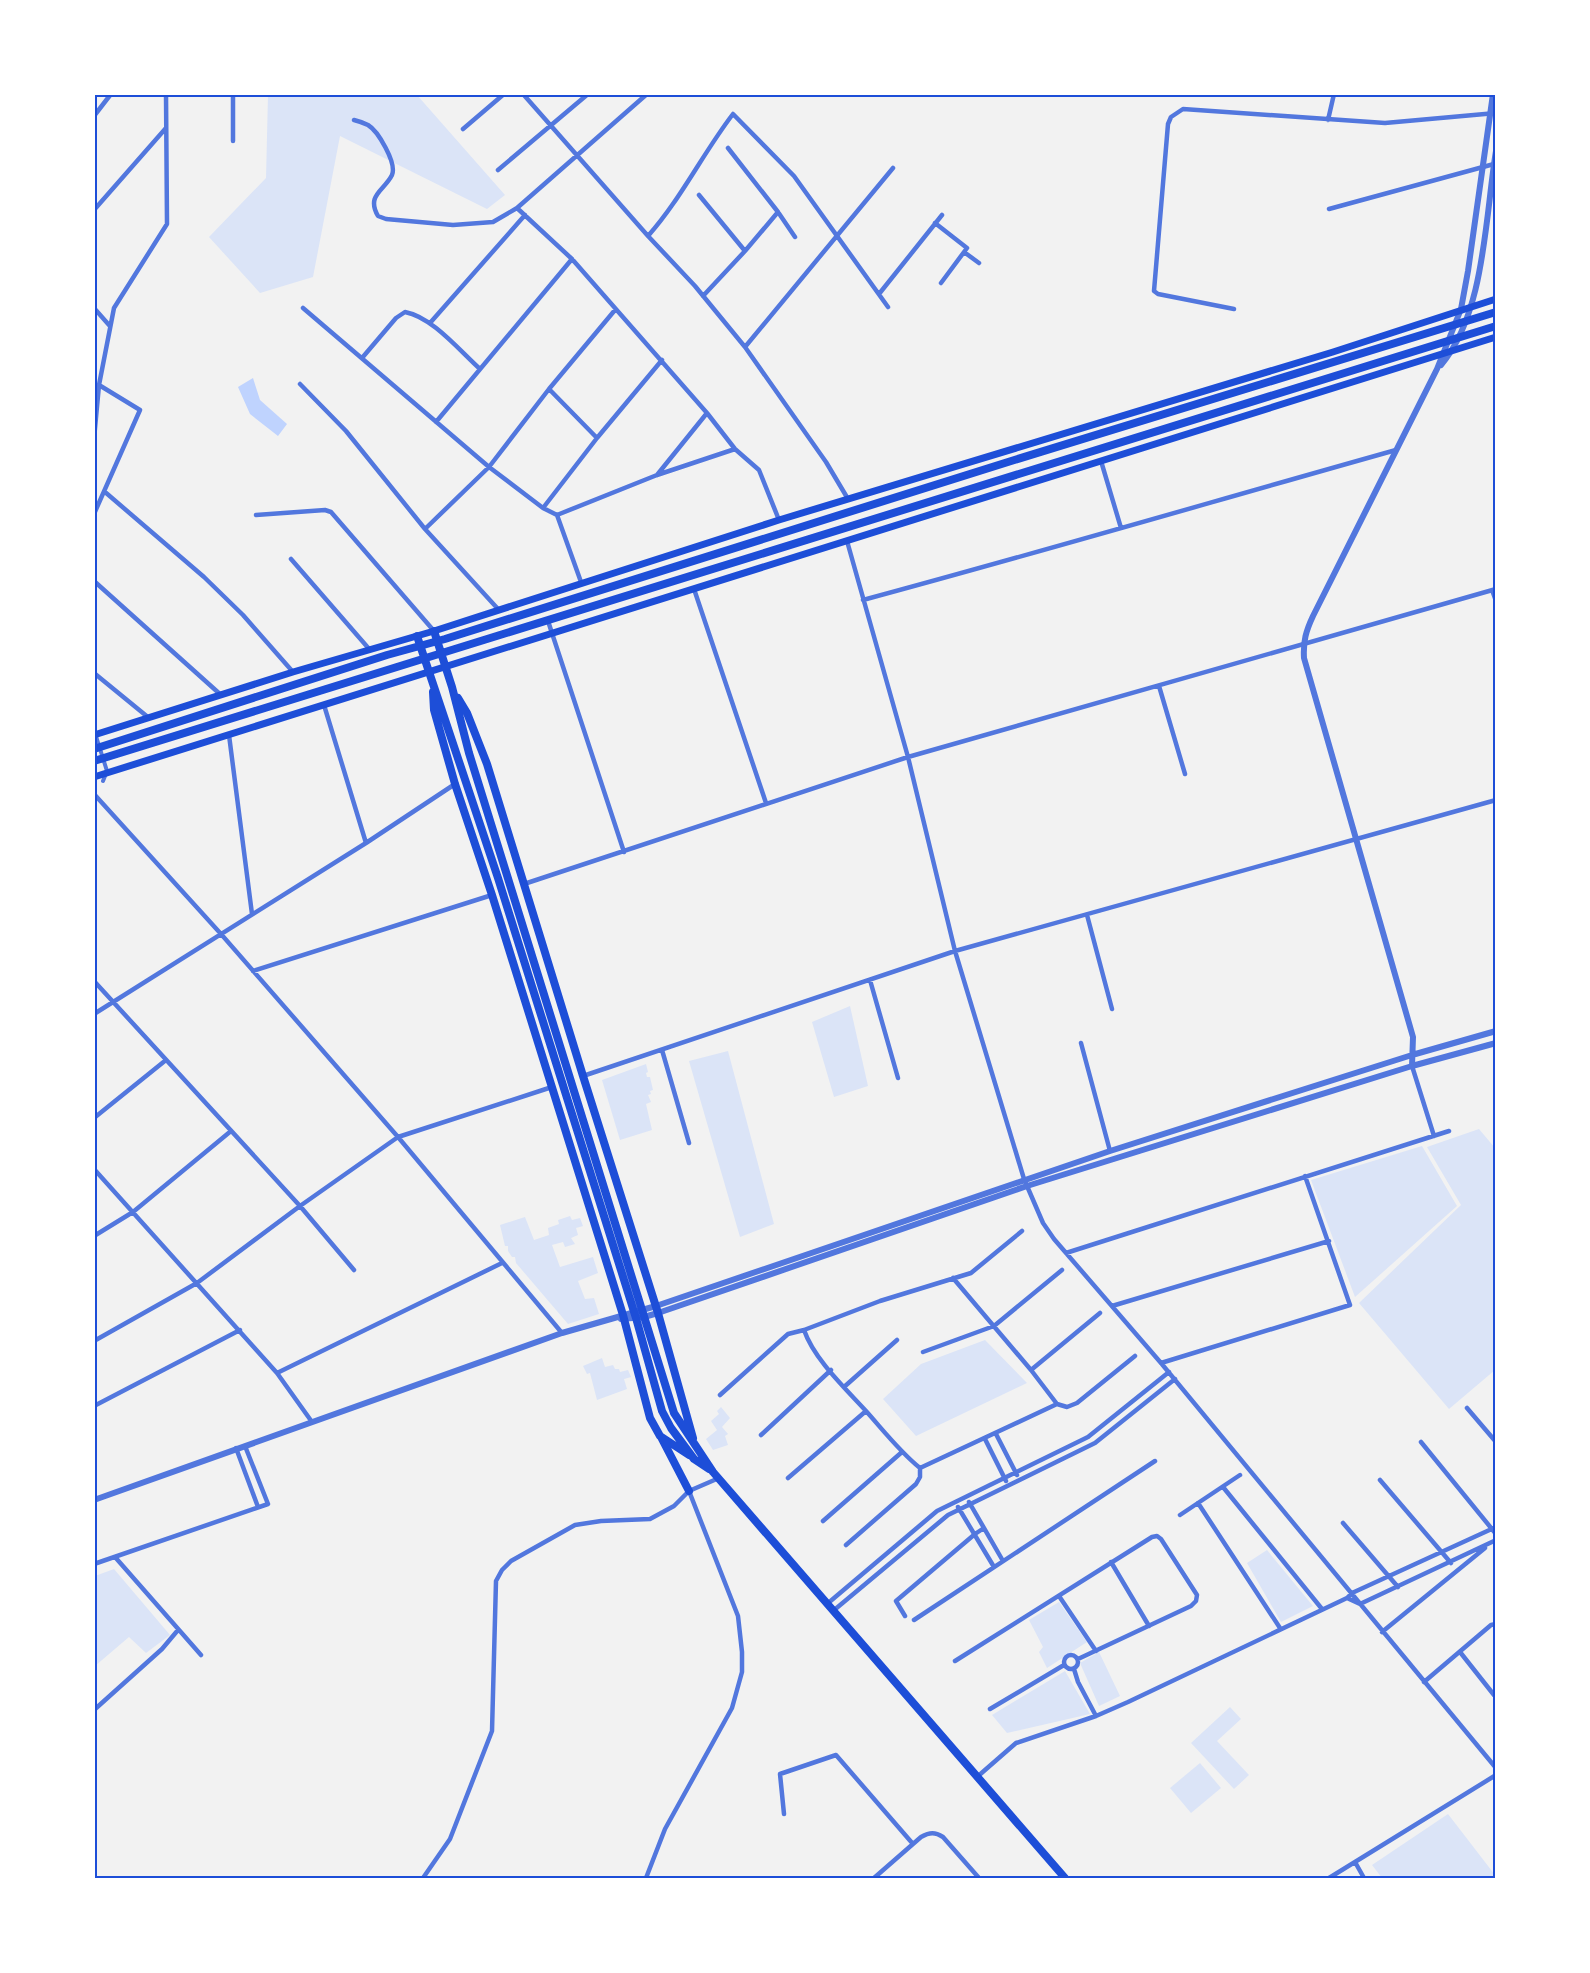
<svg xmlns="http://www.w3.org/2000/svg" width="1590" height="1973" viewBox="0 0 1590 1973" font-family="'DejaVu Sans',sans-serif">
<rect width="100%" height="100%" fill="#f2f2f2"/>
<path fill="#dbe4f7" d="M 268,95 L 417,95 L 505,195 L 487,209 L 340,136 L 313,277 L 260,293 L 209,237 L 266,178 Z
M 850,1006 L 868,1086 L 834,1097 L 812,1022 Z
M 728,1051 L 774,1224 L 740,1237 L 689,1061 Z
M 646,1064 L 648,1072 L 646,1073 L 647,1077 L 650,1077 L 653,1090 L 650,1091 L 651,1094 L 648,1095 L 651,1102 L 646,1104 L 652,1130 L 620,1140 L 602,1080 Z
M 1479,1129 L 1495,1148 L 1495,1370 L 1449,1409 L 1359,1303 L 1461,1205 L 1427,1147 Z
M 1422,1146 L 1457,1206 L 1355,1297 L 1311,1180 Z
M 570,1216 L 572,1220 L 580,1218 L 583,1226 L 576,1228 L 578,1235 L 571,1238 L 575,1244 L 565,1247 L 563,1242 L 552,1245 L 560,1267 L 593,1257 L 598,1273 L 578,1281 L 585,1299 L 594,1298 L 599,1314 L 568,1324 L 516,1263 L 515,1257 L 512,1257 L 508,1251 L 508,1246 L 505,1246 L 500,1225 L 525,1217 L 534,1240 L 549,1235 L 548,1228 L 559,1224 L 558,1220 Z
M 985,1340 L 1027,1383 L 916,1436 L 883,1399 L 921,1364 Z
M 602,1358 L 605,1367 L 613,1365 L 615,1369 L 619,1369 L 620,1372 L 628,1370 L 631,1377 L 624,1379 L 627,1389 L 597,1400 L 590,1373 L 587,1374 L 583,1366 Z
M 721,1407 L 730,1418 L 722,1427 L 728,1434 L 725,1436 L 728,1445 L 713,1450 L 706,1439 L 717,1430 L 711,1421 L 719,1414 L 717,1411 Z
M 1267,1550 L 1313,1606 L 1281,1622 L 1247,1563 Z
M 114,1569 L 170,1635 L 146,1653 L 129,1637 L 95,1666 L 95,1576 Z
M 1059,1602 L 1087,1642 L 1047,1668 L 1039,1652 L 1043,1647 L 1029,1620 Z
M 1099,1652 L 1120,1696 L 1099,1706 L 1080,1663 Z
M 1065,1671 L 1090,1714 L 1007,1733 L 992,1715 Z
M 1230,1707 L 1241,1719 L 1217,1741 L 1249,1775 L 1234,1789 L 1191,1743 Z
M 1200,1763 L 1221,1788 L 1191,1813 L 1170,1788 Z
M 1448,1814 L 1495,1875 L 1495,1878 L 1382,1878 L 1372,1865 Z"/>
<path fill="#bfd3fe" d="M 253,378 L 260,400 L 287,424 L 278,436 L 250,414 L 238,387 Z"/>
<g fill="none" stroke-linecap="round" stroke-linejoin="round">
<path stroke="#5277de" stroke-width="4" d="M 94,730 L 107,771 L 103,781"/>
<path stroke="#5277de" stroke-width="4.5" d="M 523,94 L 648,236 L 695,286 L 745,347 L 826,462 L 848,499
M 94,116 L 111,94
M 354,120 C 358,121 364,123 368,125 C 378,131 397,163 392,175 C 384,191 366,195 378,216 L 386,219 L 453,225 L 493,222 L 517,208 L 647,94
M 1328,120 L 1334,94
M 463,129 L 504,94
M 233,141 L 233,94
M 728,148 L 778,212 L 795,237
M 498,170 L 588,94
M 699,195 L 745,251
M 517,208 L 572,259 L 707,413 L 735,449 L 759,470 L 779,520
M 1329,209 L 1494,164
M 94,210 L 166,128
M 935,223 L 967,248 L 941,283
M 648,236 C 681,199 703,153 733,114 L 794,176 L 888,307
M 964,252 L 979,263
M 879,294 L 942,215
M 703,296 L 745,251 L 778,212
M 94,308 L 109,325
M 303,308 L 489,467 L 543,508 L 557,515 L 581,582
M 1234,309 L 1158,294 L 1154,291 L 1168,124 L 1171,117 L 1183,109 L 1385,123 L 1496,113
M 430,323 L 525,215
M 745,347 L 893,168
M 362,358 L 396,318 L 405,312 C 432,317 459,350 480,369
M 300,384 L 346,431 L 425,529 L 498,609
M 549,389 L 597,438
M 436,422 L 572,259
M 94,439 L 99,385 L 114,308 L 167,224 L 166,94
M 1101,461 L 1121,528
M 657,475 L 707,413
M 105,492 L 204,577 L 243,615 L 293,672
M 543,508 L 597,438 L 662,360
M 94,514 L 140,410 L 99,385
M 256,515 L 325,510 L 331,512 L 434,631
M 557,515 L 657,475 L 735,449
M 425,529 L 489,467 L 549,389 L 615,310
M 847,541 L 908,757 L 955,951 L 1024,1179 L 1043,1223 L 1054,1239 L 1161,1363 L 1496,1768
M 291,559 L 370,650
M 94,581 L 221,695
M 694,589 L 766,803
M 1492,590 L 1496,601
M 863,600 C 1041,552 1218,500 1396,450
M 548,621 L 624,852
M 94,673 L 149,718
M 1159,686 L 1185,774
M 324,705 L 366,843
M 229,735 L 252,914
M 94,794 L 221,934 L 398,1137 L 562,1333
M 524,884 L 908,757 L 1496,589
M 1087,915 L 1112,1009
M 253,971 L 492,895
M 870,980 L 898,1078
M 94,981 L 300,1206 L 354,1270
M 94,1014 L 366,843 L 455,784
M 1081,1043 L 1110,1151
M 662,1050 L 689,1143
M 1412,1066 L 1434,1136
M 583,1076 L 955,951 L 1496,800
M 94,1118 L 166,1060
M 94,1169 L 277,1373 L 312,1422
M 94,1236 L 133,1212 L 231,1131
M 1066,1253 L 1449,1131
M 953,1278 L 1031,1370 L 1057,1404
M 1112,1306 L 1329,1241
M 804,1330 C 814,1359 845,1388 866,1411 C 883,1430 900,1452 920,1468
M 94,1341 L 197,1283 L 300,1206 L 398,1137 L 552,1087
M 923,1352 L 994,1326 L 1062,1270
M 1161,1363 L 1350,1305 L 1305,1176
M 1031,1370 L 1100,1313
M 277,1373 L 502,1263
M 844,1387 L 897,1340
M 720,1395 L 788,1334 L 804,1330 L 880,1301 L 971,1273 L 1022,1231
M 1057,1404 L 1067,1407 L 1077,1403 L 1135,1356
M 94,1406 L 240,1330
M 1467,1408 L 1496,1442
M 996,1434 L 1017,1475
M 761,1435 L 831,1370
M 985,1439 L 1006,1481
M 1421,1442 L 1496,1534
M 236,1448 L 258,1507
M 920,1468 L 1057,1404
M 788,1478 L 866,1411
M 1380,1480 L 1451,1563
M 1223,1487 L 1322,1609
M 969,1502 L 1003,1561
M 1198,1503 L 1280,1628
M 958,1507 L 994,1567
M 1180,1515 L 1240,1475
M 823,1521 L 902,1452
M 1343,1523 L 1398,1587
M 846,1545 L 916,1484 L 920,1477 L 920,1468
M 115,1557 L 201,1655
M 1111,1562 L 1149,1626
M 94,1564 L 268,1504 L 245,1446
M 1059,1596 L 1096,1651
M 1347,1598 L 1360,1604 L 1494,1541
M 827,1604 L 937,1511 L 1088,1437 L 1169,1372
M 833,1611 L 948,1515 L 1095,1443 L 1175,1379
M 905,1616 L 896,1601 L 975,1534 L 984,1528
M 914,1620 L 1155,1461
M 1382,1632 L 1485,1548
M 1460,1652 L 1494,1695
M1064 1662a7 7 0 1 1 14 0a7 7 0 1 1-14 0Z
M 955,1661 L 1152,1537 L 1157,1536 L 1161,1539 L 1197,1595 L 1196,1601 L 1191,1606 L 1078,1659
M 1074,1669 L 1078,1682 L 1096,1716
M 1424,1682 L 1491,1625 L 1496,1624
M 990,1709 L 1064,1665
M 94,1710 L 162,1649 L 178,1630
M 977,1777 L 1016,1743 L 1096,1716 L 1128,1702 L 1347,1598 L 1352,1593 L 1496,1527
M 784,1814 L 780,1774 L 836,1755 L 913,1844
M 1355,1862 L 1364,1878
M 423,1878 L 450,1839 L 492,1731 L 496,1581 L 502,1570 L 511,1561 L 575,1525 L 601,1521 L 650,1519 L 674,1506 L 689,1491 L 719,1478
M 646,1878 L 665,1829 L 732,1708 L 742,1672 L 742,1652 L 738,1616 L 689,1491
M 874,1878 L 921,1837 C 930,1832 935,1832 943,1837 L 979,1878
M 1329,1878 L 1496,1775"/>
<path stroke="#5277de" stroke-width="6" d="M 1441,365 C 1485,313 1485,218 1496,151
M 1412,1066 L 1413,1037 L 1304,658 C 1303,641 1306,631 1313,616 L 1437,369 L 1461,309 L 1468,271 L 1493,94
M 621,1319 L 644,1317 L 658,1313 L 1027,1186 L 1412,1066 L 1496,1043
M 94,1500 L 562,1333 L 656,1306 L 1110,1151 L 1412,1055 L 1496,1031"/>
<path stroke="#1d4ed8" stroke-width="7" d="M 94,735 L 293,672 L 434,631 L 779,520 L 1333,352 L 1496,299
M 94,777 L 1496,337"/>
<path stroke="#1d4ed8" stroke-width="8" d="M 434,631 L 452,687 L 469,753 L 674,1413 L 713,1472 L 1065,1878
M 417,636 L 498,878 L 636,1318 L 662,1411 L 671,1428 L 694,1459 L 709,1469
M 433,692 L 434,710 L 455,784 L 492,895 L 623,1315 L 650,1418 L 660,1436 L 689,1455
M 458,698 L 467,713 L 487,764 L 583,1076 L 658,1313 L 693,1438
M 94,749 L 387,655 L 445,639 L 1008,462 L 1496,312
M 94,761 L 1496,326
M 661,1437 L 689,1491"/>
</g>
<rect width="1590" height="1973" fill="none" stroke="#ffffff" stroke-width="192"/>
<rect x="96" y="96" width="1398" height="1781" fill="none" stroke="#1d4ed8" stroke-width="2"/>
</svg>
